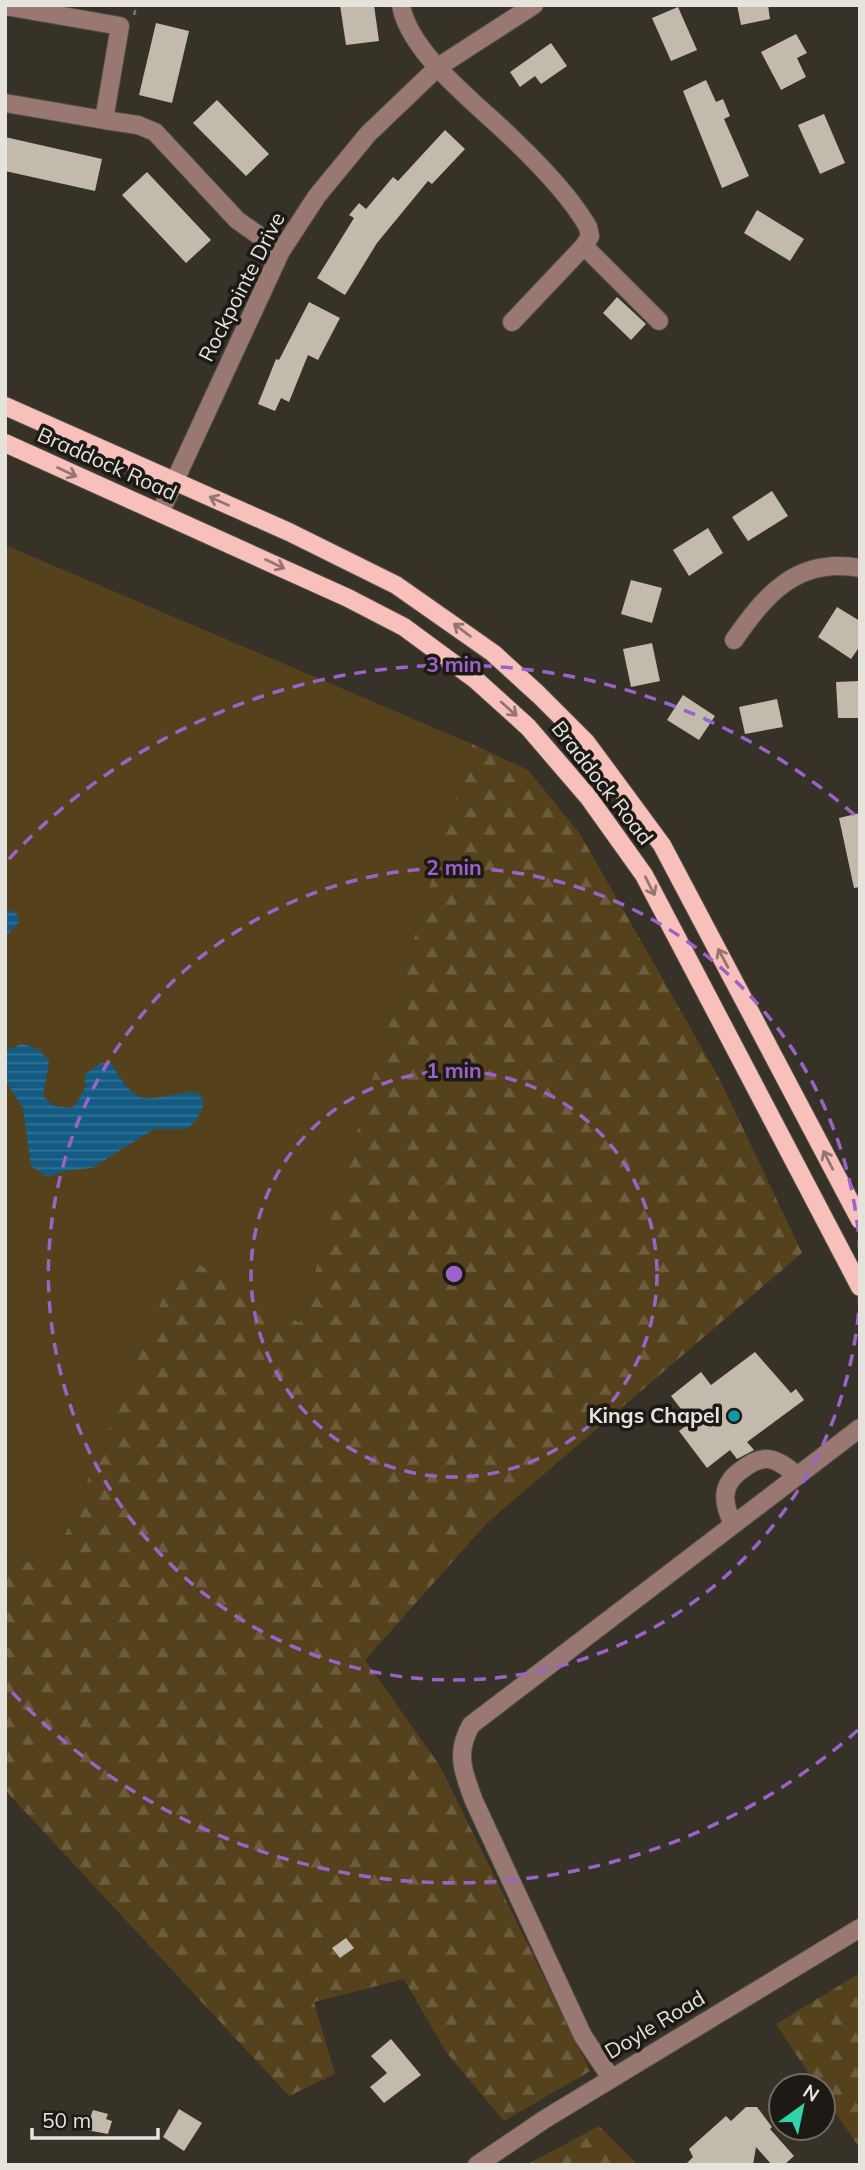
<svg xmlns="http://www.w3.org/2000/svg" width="865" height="2170" viewBox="0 0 865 2170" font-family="Mulish,sans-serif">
<defs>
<pattern id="forest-firs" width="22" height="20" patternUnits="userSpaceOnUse" patternTransform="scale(1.75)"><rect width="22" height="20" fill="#55421d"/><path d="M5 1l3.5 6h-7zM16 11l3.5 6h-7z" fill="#6d5d3d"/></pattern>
<pattern id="water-rules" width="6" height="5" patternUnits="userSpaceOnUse" patternTransform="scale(1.75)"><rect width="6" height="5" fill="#135b83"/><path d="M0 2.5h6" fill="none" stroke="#357294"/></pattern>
</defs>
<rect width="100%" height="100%" fill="#373227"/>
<path fill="#55421d" d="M 5,545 L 472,744 L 300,1324 L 181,1255 L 51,1569 L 5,1555 Z"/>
<path fill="url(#forest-firs)" d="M 472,744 L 528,770 L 580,834 L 720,1080 L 802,1253 L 487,1523 L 365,1660 L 440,1766 L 590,2071 L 504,2121 L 446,2052 L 404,1979 L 314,2002 L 335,2074 L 289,2096 L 5,1790 L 5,1555 L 51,1569 L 181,1254 L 300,1323 Z
M 860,1973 L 860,2148 L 823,2095 L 823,2086 L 817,2086 L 776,2024 Z
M 599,2126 L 638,2165 L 525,2165 L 526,2165 Z"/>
<path fill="url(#water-rules)" d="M 11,910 L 17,914 L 19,922 L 5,937 L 5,912 Z
M 22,1044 L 38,1049 L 49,1061 L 43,1096 L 54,1106 L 71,1108 L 76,1104 L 86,1086 L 84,1075 L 101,1063 L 112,1064 C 140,1117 152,1093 197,1092 L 204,1102 L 198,1118 L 187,1129 L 154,1129 L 92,1168 L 64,1171 L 48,1177 L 31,1166 L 23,1108 L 5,1080 L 6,1050 Z"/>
<path fill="#c1baad" d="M 340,5 L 374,5 L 379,41 L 346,45 Z
M 737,5 L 768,5 L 770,19 L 741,25 Z
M 678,7 L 697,50 L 671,61 L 652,18 Z
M 156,23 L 189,31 L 172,103 L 139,95 Z
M 796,34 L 807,53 L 797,58 L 806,77 L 781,90 L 761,52 Z
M 551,43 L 567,66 L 541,84 L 535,76 L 520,87 L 510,72 Z
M 706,80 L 716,102 L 723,99 L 730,116 L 724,119 L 749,176 L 722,188 L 683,91 Z
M 217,100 L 269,154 L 246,176 L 193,123 Z
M 824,114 L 845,163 L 820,174 L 798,125 Z
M 445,130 L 465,149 L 432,184 L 428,181 L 377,243 L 345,295 L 317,278 L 354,218 L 349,215 L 359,203 L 366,209 L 393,177 L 398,181 Z
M 5,137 L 102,159 L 95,191 L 5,171 Z
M 147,172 L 211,240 L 186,263 L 122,195 Z
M 757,210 L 804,239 L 790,261 L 744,233 Z
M 617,297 L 646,324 L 631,340 L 603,313 Z
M 309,302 L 340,318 L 318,360 L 308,355 L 289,402 L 281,398 L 275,411 L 258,404 L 276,359 L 279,360 Z
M 772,491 L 788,516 L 748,541 L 732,517 Z
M 708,528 L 723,553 L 689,576 L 673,550 Z
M 631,580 L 662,588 L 652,623 L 621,614 Z
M 837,607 L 860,621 L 860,646 L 851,659 L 818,637 Z
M 652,643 L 660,681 L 631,687 L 623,649 Z
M 860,681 L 860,718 L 838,718 L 836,682 Z
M 683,695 L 715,716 L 699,740 L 667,720 Z
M 777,699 L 783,727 L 745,734 L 739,707 Z
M 860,813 L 860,887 L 854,888 L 839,818 Z
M 755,1352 L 791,1393 L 796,1389 L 804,1400 L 747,1442 L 754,1450 L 737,1459 L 730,1450 L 707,1468 L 679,1431 L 691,1422 L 671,1396 L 701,1372 L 711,1385 Z
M 346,1938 L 354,1948 L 340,1958 L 332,1948 Z
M 391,2039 L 421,2075 L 384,2103 L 370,2087 L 387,2073 L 371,2056 Z
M 746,2107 L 757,2107 L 772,2127 L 770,2129 L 794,2156 L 784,2165 L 772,2165 L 756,2147 L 753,2165 L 685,2165 L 693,2157 L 689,2149 L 726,2116 L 731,2121 Z
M 179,2109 L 202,2123 L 184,2151 L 163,2137 Z
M 93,2110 L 108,2114 L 106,2119 L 112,2121 L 108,2134 L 86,2130 Z"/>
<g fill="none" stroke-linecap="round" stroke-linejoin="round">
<g stroke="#534e44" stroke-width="20">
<path id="minor" d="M 401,5 C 409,54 480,106 514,140 C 538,163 572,199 588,227 L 590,236 L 584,246 L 512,322
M 5,6 L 120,26 L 104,120 L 5,103
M 104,120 L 138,125 L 155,132 L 237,220 L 281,251
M 584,246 L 659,321
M 160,513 L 281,251 L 317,196 L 368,134 L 438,67 L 534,5
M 734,640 C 766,594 797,557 860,568
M 733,1524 C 723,1504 720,1486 740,1471 C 764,1452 774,1457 797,1475
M 611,2078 L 583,2036 L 474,1801 C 463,1772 455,1753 471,1725 L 860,1428
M 477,2165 L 545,2119 L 860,1928"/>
</g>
<g stroke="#534e44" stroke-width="20">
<path id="major" d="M 5,406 L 289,532 L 396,585 L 493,653 L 539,695 L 586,742 L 662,845 L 860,1220
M 5,443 L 348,598 L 404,627 L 476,680 L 528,727 L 589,798 L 644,875 L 860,1287"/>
</g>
<path stroke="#7d786f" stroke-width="2.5" stroke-dasharray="5 5" stroke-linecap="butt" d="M 134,15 L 137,5"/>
<use href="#minor" stroke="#997874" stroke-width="18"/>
<use href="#major" stroke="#f7c0ba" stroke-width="18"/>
</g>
<defs><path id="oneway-shaft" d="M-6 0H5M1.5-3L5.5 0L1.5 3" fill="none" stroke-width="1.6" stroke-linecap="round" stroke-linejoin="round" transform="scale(1.75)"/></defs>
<g stroke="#957570">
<use href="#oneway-shaft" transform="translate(67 472) rotate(25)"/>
<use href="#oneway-shaft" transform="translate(219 501) rotate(-156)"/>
<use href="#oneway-shaft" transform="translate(275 564) rotate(25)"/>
<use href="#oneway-shaft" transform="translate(462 630) rotate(-143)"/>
<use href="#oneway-shaft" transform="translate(509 709) rotate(42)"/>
<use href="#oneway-shaft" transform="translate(650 886) rotate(63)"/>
<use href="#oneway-shaft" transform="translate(723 958) rotate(-118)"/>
<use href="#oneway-shaft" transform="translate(828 1160) rotate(-117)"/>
</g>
<g fill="none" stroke="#9b63c8" stroke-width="3.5" stroke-dasharray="12 9">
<circle cx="454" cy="1274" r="203"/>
<path d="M860 1292A406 406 0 1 1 860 1256"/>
<path d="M858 1730A609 609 0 0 1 9 1689M9 859A609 609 0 0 1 858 818"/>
</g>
<circle fill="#0f9aa8" stroke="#1d1a15" stroke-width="2.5" cx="734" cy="1416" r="7"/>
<g text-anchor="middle" stroke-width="7" stroke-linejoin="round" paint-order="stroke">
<g font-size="21" fill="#e6e2dc" stroke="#1d1a15">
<text transform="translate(242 287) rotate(-63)" y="7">Rockpointe Drive</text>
<text transform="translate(107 464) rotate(24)" y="7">Braddock Road</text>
<text transform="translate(602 783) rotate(52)" y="7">Braddock Road</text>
<text transform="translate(655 2025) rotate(-31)" y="7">Doyle Road</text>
</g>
<g font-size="21" font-weight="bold" fill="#e6e2dc" stroke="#1d1a15" text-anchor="end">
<text x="720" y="1423">Kings Chapel</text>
</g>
</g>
<circle cx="454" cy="1274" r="10" fill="#9b63c8" stroke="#1d1a15" stroke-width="3.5"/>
<g font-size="21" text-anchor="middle" font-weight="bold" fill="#9b63c8" stroke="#1d1a15" stroke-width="7" stroke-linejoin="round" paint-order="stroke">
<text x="454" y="672">3 min</text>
<text x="454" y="875">2 min</text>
<text x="454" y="1078">1 min</text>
</g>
<rect width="865" height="2170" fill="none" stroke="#e6e2dc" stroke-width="14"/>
<g transform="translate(802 2107) rotate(33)"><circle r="33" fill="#1d1a15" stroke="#6d6a65" stroke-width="2"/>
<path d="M0-5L12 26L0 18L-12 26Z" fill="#2fd4aa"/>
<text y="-10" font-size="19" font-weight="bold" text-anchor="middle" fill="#e6e2dc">N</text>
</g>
<path d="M32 2128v10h126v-10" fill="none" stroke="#e6e2dc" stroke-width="3.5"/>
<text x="42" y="2128" font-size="21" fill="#e6e2dc" stroke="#1d1a15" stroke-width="5" paint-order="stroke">50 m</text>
</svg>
